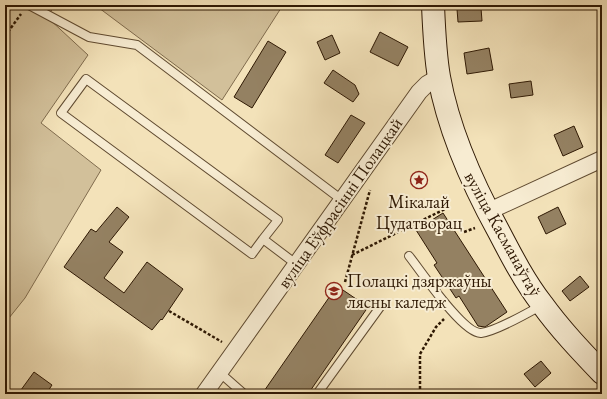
<svg xmlns="http://www.w3.org/2000/svg" width="607" height="399" viewBox="0 0 607 399" font-family="'EB Garamond',serif">
<rect width="100%" height="100%" fill="#f3e2b9"/>
<filter id="stains"><feTurbulence type="fractalNoise" baseFrequency=".005" numOctaves="4"/><feColorMatrix values="0 0 0 0 .2 0 0 0 0 .09 0 0 0 0 .02 0 0 0 .5 -.17"/></filter>
<radialGradient id="worn" r=".72"><stop offset=".6" stop-color="#630" stop-opacity="0"/><stop offset="1" stop-color="#630" stop-opacity=".3"/></radialGradient>
<path fill="#d2c09a" stroke="#806c4e" d="M 5,5 L 55,5 L 47,17 L 88,55 L 41,123 L 101,170 L 25,298 L 5,323 Z
M 95,5 L 283,5 L 222,100 Z"/>
<path fill="#948162" stroke="#2e1803" d="M 481,8 L 482,21 L 458,22 L 457,9 Z
M 380,32 L 408,47 L 398,66 L 370,52 Z
M 332,35 L 340,53 L 325,60 L 317,42 Z
M 268,41 L 286,52 L 252,108 L 234,97 Z
M 489,48 L 493,70 L 467,74 L 464,53 Z
M 333,70 L 355,85 L 359,94 L 353,102 L 324,83 Z
M 531,81 L 533,95 L 511,98 L 509,84 Z
M 351,115 L 365,123 L 338,163 L 325,155 Z
M 574,126 L 583,147 L 563,156 L 554,135 Z
M 117,207 L 129,217 L 109,242 L 123,252 L 104,278 L 124,293 L 147,262 L 183,289 L 162,320 L 161,319 L 152,330 L 64,267 L 91,229 L 96,232 Z
M 558,207 L 566,224 L 546,234 L 538,217 Z
M 443,213 L 507,312 L 485,327 L 478,326 L 459,296 L 456,298 L 434,265 L 437,263 L 416,230 Z
M 580,276 L 589,287 L 570,301 L 562,291 Z
M 337,286 L 368,307 L 308,394 L 262,394 Z
M 541,361 L 551,373 L 535,387 L 524,374 Z
M 34,372 L 52,385 L 46,394 L 18,394 Z"/>
<g fill="none" stroke-linecap="round" stroke-linejoin="round">
<g stroke="#5f4a30" stroke-width="10">
<path id="service" d="M 29,5 L 89,37 L 137,45 L 342,200
M 263,239 L 278,220 L 86,79 L 61,113 L 252,254 L 263,239 L 296,264
M 409,256 C 421,271 463,334 481,333 C 496,331 528,313 542,305
M 219,372 L 244,394
M 317,394 L 380,307"/>
</g>
<g stroke="#5f4a30" stroke-width="18">
<path id="minor" d="M 487,212 L 602,159
M 204,394 L 419,92 L 427,84 L 439,77"/>
</g>
<g stroke="#2e1803" stroke-width="24">
<path id="secondary" d="M 433,5 C 434,29 435,54 439,77 C 449,132 472,183 499,232 C 512,257 525,282 542,304 C 560,329 581,351 602,373"/>
</g>
<path stroke="#2e1803" stroke-width="2.5" stroke-dasharray="3 2" stroke-linecap="butt" d="M 5,36 L 21,14
M 464,232 L 475,228
M 352,255 L 449,207
M 345,282 L 370,190
M 169,311 L 222,342
M 420,394 L 420,354 L 436,327 L 444,319"/>
<use href="#service" stroke="#f7ecd2" stroke-width="8"/>
<use href="#minor" stroke="#f7ecd2" stroke-width="16"/>
<use href="#secondary" stroke="#f7ecd2" stroke-width="22"/>
</g>
<defs>
<g id="sight-ring" transform="scale(0.9)"><circle r="9.5" fill="#f7ecd2" stroke="#8f2418" stroke-width="1.5"/><path d="M0-6L1.8-2.2L6-1.7L2.9 1.2L3.7 5.4L0 3.3L-3.7 5.4L-2.9 1.2L-6-1.7L-1.8-2.2Z" fill="#8f2418"/></g>
<g id="university-ring" transform="scale(0.9)"><circle r="9.5" fill="#f7ecd2" stroke="#8f2418" stroke-width="1.5"/><path d="M0-5L7-2L0 1L-7-2ZM-4 1L0 2.5L4 1V4Q0 6-4 4Z" fill="#8f2418"/></g>
</defs>
<g fill-rule="evenodd">
<use href="#sight-ring" x="419" y="180"/>
<use href="#university-ring" x="334" y="291"/>
</g>
<g text-anchor="middle" stroke-width="4" stroke-linejoin="round" paint-order="stroke">
<g font-size="18" fill="#2e1803" stroke="#f7ecd2">
<text x="419" y="208">Мікалай<tspan x="419" dy="21">Цудатворац</tspan></text>
<text x="347" y="287" text-anchor="start">Полацкі дзяржаўны<tspan x="347" dy="21">лясны каледж</tspan></text>
</g>
<g font-size="18" fill="#2e1803" stroke="#f7ecd2">
<text transform="translate(340 203) rotate(-55)" y="6">вуліца Еўфрасінні Полацкай</text>
<text transform="translate(503 234) rotate(61)" y="6">вуліца Касманаўтаў</text>
</g>
</g>
<rect width="607" height="399" fill="none" stroke="#f3e2b9" stroke-width="20"/>
<rect x="6" y="6" width="595" height="387" fill="none" stroke="#2e1803" stroke-width="2"/>
<rect x="10" y="10" width="587" height="379" fill="none" stroke="#2e1803"/>
<rect width="100%" height="100%" filter="url(#stains)"/>
<rect width="100%" height="100%" fill="url(#worn)"/>
</svg>
